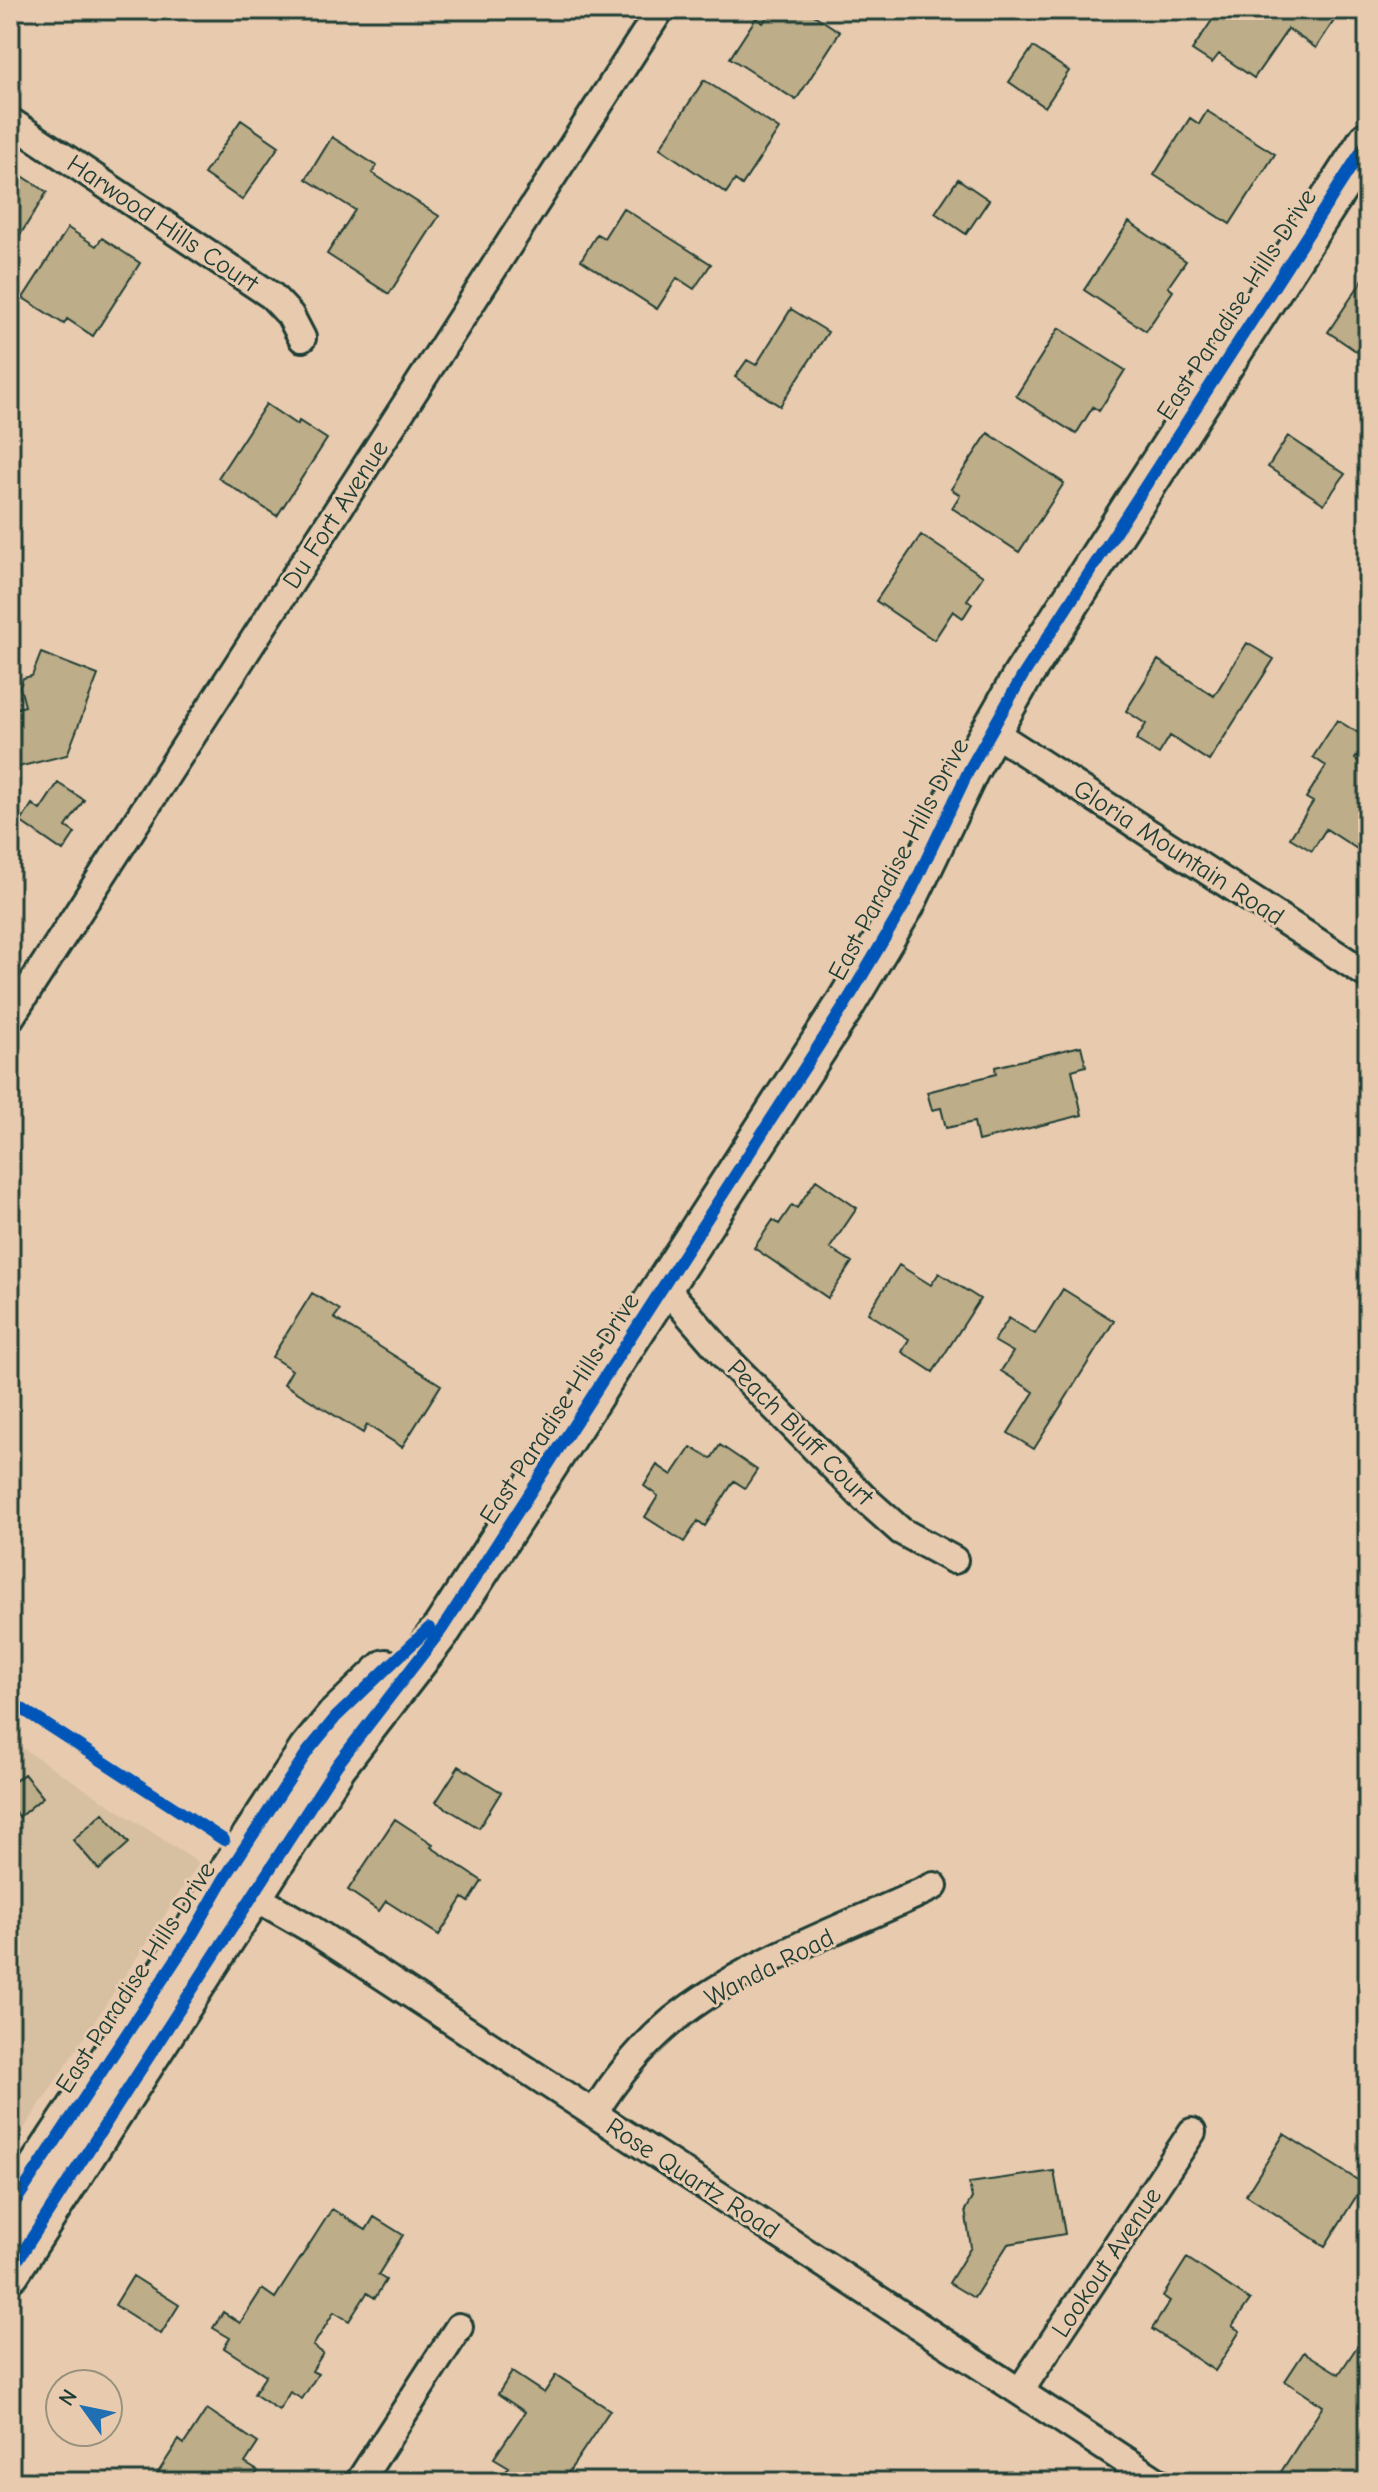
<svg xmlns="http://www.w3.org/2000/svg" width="1378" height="2492" viewBox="0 0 1378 2492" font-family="'Comic Neue',sans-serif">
<rect width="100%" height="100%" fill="#e8cbaf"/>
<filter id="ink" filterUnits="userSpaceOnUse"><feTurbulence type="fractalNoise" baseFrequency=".0125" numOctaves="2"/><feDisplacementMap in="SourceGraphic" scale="16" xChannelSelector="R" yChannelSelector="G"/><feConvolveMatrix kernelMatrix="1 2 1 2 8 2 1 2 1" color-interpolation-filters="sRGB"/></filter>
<g filter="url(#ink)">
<path fill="#d7bfa1" d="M 10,1740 L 199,1863 L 10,2150 Z"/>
<path fill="#bdad88" stroke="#1f3d34" stroke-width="2" d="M 772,10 L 806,10 L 840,32 L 796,100 L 730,58 L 756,18 L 763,23 Z
M 1219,10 L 1341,10 L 1316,48 L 1288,29 L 1254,78 L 1219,54 L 1212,63 L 1192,50 Z
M 1033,47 L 1069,71 L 1045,107 L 1009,82 Z
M 704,80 L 779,129 L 742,185 L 735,180 L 726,193 L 660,148 Z
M 1207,111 L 1275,154 L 1230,224 L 1154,175 L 1190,118 L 1199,124 Z
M 241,120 L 279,146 L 242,200 L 204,174 Z
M 332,137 L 377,166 L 372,173 L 439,216 L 389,294 L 327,254 L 355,210 L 306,179 Z
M 24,177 L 47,192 L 10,251 L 10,200 Z
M 958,179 L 989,200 L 966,234 L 935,213 Z
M 623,208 L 711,264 L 694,289 L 677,278 L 657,309 L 581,260 L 597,234 L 604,238 Z
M 1129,222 L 1186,261 L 1168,287 L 1173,291 L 1146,331 L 1084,290 Z
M 68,228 L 96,246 L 102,238 L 140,263 L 93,336 L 67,319 L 64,324 L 23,298 Z
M 1368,272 L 1368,359 L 1328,332 Z
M 791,309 L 828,332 L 780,406 L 735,377 L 747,360 L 756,365 Z
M 1059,328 L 1125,370 L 1099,411 L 1093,407 L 1076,434 L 1016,396 Z
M 266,404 L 297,425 L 299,421 L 327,439 L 277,516 L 218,478 Z
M 988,433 L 1064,483 L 1019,552 L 952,508 L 960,495 L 951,489 Z
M 1288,436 L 1345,474 L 1324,504 L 1268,467 Z
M 921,535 L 983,576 L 967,600 L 972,604 L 963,618 L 953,611 L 934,640 L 876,601 Z
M 1247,643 L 1274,659 L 1209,761 L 1170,736 L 1159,754 L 1136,740 L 1146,724 L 1126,711 L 1158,660 L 1214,696 Z
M 41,653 L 98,675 L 67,755 L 10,769 L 10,710 L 25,706 L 20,687 L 23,678 L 32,676 Z
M 1337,720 L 1368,739 L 1355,759 L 1368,767 L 1368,856 L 1326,829 L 1312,851 L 1290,838 L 1313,802 L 1306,798 L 1326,766 L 1313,757 Z
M 58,783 L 84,800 L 66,827 L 75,833 L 63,851 L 21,822 L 32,804 L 40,810 Z
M 1081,1046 L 1086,1066 L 1072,1070 L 1082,1115 L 978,1141 L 974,1122 L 946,1128 L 941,1108 L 932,1110 L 927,1092 L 996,1074 L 995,1067 Z
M 816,1180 L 857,1208 L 830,1248 L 852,1262 L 828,1298 L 754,1248 L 773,1220 L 779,1224 L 792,1205 L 797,1208 Z
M 899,1265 L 931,1285 L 939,1273 L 980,1299 L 933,1372 L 902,1352 L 909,1339 L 868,1313 Z
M 1063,1289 L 1114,1321 L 1034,1449 L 1008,1433 L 1034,1392 L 1001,1371 L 1013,1352 L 994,1341 L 1009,1318 L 1035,1334 Z
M 312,1293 L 340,1310 L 334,1318 L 441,1385 L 402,1447 L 367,1425 L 363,1433 L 284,1384 L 292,1370 L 272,1357 Z
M 720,1445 L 757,1470 L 745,1488 L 734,1481 L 705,1526 L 698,1521 L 684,1542 L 645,1517 L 658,1496 L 644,1486 L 657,1465 L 672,1475 L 691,1447 L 711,1459 Z
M 459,1766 L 501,1792 L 479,1828 L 436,1802 Z
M 24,1774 L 43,1797 L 19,1817 L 10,1806 L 10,1785 Z
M 103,1813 L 129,1843 L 99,1870 L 73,1840 Z
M 395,1819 L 433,1844 L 431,1847 L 482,1881 L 469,1902 L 463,1898 L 439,1935 L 386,1901 L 379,1911 L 348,1890 Z
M 1284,2134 L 1364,2184 L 1325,2246 L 1246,2195 Z
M 1054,2171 L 1065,2234 L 1008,2244 L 974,2298 L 949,2283 L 971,2247 L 965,2210 L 972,2198 L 969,2183 Z
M 332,2209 L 366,2230 L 374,2217 L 403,2235 L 378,2275 L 386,2280 L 375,2298 L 367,2293 L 349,2321 L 334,2312 L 313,2346 L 323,2353 L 312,2371 L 318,2374 L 302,2399 L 290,2392 L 279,2410 L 254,2394 L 266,2375 L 224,2348 L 230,2338 L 213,2328 L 223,2312 L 240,2323 L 262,2289 L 275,2298 Z
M 1187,2258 L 1250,2300 L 1232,2326 L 1240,2331 L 1215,2371 L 1152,2329 L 1170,2301 L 1163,2296 Z
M 133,2276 L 179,2305 L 161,2334 L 115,2305 Z
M 1368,2330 L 1368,2482 L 1290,2482 L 1279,2475 L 1323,2406 L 1285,2381 L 1304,2352 L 1339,2374 Z
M 512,2372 L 544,2393 L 556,2375 L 610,2410 L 562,2482 L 499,2482 L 509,2467 L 494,2458 L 525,2412 L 498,2394 Z
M 207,2409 L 258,2443 L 245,2463 L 258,2471 L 251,2482 L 152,2482 L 179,2440 L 184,2444 Z"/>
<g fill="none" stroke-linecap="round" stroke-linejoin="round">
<g stroke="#1f3d34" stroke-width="32">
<path id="street" d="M 10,121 L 272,296 L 290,315 L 302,338
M 990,730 L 1368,975
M 10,1018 L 660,10
M 663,1285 L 728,1360 L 864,1498 L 901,1531 L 954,1560
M 241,1889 L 311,1929 L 1158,2482
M 594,2113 C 615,2079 642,2046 673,2020 C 749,1959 847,1928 934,1886
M 1020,2391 L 1192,2132
M 359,2482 L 459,2327"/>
</g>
<g stroke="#1f3d34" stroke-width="44">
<path id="secondary" d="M 10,2210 L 192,1935 L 224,1879 L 308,1751 L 336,1717 L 386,1669
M 10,2272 L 337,1765 L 442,1629 L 843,1008 L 905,904 L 969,770 L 1022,677 L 1368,141"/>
</g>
<use href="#street" stroke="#e8cbaf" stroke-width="26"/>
<use href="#secondary" stroke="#e8cbaf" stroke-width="38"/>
<g stroke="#e8cbaf" stroke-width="17">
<path id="cycleway" d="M 10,1701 L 224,1840
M 10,2210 L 192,1935 L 224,1879 L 308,1751 L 336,1717 L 429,1628
M 10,2272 L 337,1765 L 442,1629 L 843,1008 L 905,904 L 969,770 L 1022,677 L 1368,141"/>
</g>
<use href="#cycleway" stroke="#0057b8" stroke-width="12"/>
</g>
</g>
<g text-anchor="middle" stroke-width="6" stroke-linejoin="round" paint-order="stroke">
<g font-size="26" fill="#1f3d34" stroke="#e8cbaf">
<text transform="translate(163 223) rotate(34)" y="9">Harwood Hills Court</text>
<text transform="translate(1236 304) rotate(-57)" y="9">East Paradise Hills Drive</text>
<text transform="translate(335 514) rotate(-57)" y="9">Du Fort Avenue</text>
<text transform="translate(1179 852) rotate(33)" y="9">Gloria Mountain Road</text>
<text transform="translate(898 859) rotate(-62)" y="9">East Paradise Hills Drive</text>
<text transform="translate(559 1408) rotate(-57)" y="9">East Paradise Hills Drive</text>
<text transform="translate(801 1432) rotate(45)" y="9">Peach Bluff Court</text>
<text transform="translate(769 1967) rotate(-27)" y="9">Wanda Road</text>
<text transform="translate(135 1977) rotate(-57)" y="9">East Paradise Hills Drive</text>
<text transform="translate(693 2178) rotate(33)" y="9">Rose Quartz Road</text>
<text transform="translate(1106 2262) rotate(-56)" y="9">Lookout Avenue</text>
</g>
</g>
<rect width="1378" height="2492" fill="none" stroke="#e8cbaf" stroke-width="40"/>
<rect x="20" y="20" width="1338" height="2452" fill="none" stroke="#1f3d34" stroke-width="3" filter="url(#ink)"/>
<g transform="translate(84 2408) rotate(303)"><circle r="38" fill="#e8cbaf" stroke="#98927e" stroke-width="2"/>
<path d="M0-6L14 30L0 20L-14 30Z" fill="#1f6fb2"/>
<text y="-12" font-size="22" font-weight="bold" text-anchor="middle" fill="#1f3d34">N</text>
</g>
</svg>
